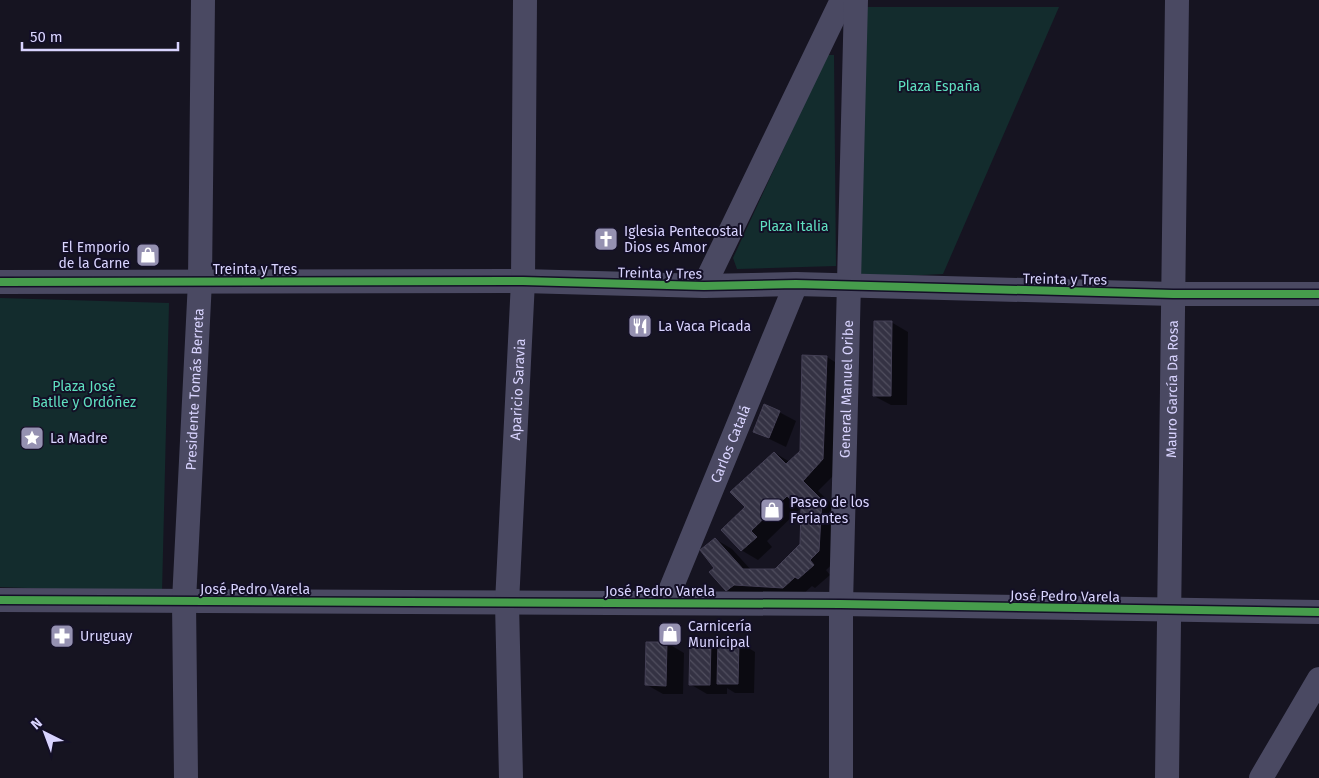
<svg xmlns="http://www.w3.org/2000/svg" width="1319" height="778" viewBox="0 0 1319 778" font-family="'Fira Sans',sans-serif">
<defs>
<pattern id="building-back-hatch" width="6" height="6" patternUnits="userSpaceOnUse" patternTransform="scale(1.25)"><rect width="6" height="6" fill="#343243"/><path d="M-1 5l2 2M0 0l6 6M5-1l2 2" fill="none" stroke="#514f5f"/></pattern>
</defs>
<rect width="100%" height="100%" fill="#161421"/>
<path fill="#132c2d" d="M 861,7 L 1059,7 L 943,274 L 860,278 Z
M 827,55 L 834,55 L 836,266 L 737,269 L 733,258 Z
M 0,298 L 169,303 L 162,593 L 0,587 Z"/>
<path fill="#0007" d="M 891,322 L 908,332 L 907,405 L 891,405 L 874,396 Z
M 827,357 L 843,367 L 840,469 L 818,491 L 838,510 L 836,561 L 826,570 L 830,575 L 815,588 L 812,586 L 800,597 L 743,600 L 727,590 L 716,568 L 715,539 L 732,549 L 751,570 L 775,570 L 801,545 L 802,507 L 767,541 L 772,547 L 758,560 L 741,550 L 747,507 L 775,453 L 790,462 L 801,451 Z
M 779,412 L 796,421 L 786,447 L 755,432 Z
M 711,642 L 719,647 L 739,642 L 755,652 L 754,693 L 735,693 L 727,688 L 727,694 L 707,694 L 690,684 Z
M 667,643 L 684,653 L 683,694 L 663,694 L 647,685 Z"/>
<path fill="url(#building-back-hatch)" stroke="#433f54" d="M 874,321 L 892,321 L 891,396 L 873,396 Z
M 802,355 L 827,356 L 823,459 L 803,481 L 822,500 L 819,551 L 810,560 L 814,565 L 798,579 L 795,577 L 783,588 L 734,585 L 726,591 L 709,572 L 714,568 L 700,550 L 715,538 L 743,569 L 775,569 L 800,544 L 801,509 L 787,496 L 751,531 L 757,537 L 741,551 L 721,530 L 745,507 L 730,492 L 774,452 L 786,464 L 800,451 Z
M 764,404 L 780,411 L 769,438 L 753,432 Z
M 718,640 L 739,641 L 738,684 L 717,684 Z
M 690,641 L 711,641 L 710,685 L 689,685 Z
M 646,642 L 667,642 L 666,686 L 645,685 Z"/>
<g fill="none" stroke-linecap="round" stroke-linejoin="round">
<g stroke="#4a4962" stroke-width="24">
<path d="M 0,282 L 523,281 L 704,286 L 796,284 L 1173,294 L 1319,294"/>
<path d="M 704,286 L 842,0"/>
<path d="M 0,600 L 841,604 L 1319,612"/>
<path id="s1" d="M 665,603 L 796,284"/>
<path id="s2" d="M 186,778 L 184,601 L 200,281 L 203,0"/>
<path id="s3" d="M 511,778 L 507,603 L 523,281 L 525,0"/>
<path id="s4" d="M 841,778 L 841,604 L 856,0"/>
<path id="s5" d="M 1167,778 L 1177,0"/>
<path d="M 1261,778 L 1319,679"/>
</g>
<g stroke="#130f26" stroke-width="11">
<path id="cycleway" d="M 0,282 L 523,281 L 704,286 L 796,284 L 1173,294 L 1319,294
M 0,600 L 841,604 L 1319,612"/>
</g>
<use href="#cycleway" stroke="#469c4c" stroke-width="8"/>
</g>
<defs>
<g id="church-square" transform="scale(1.25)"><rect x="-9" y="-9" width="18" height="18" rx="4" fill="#9591b1" stroke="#130f26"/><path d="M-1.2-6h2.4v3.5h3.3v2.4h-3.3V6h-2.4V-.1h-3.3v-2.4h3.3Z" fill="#fff"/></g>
<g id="shop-square" transform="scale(1.25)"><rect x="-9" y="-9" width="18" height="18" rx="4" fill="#9591b1" stroke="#130f26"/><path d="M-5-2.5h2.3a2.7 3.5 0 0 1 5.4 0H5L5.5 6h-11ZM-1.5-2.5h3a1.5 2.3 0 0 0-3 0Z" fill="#fff"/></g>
<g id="restaurant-square" transform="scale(1.25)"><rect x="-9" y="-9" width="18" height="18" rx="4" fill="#9591b1" stroke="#130f26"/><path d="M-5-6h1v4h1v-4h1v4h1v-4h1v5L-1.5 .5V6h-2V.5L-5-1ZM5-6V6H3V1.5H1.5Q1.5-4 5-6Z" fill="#fff"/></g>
<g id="sight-square" transform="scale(1.25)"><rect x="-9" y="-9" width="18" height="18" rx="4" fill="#9591b1" stroke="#130f26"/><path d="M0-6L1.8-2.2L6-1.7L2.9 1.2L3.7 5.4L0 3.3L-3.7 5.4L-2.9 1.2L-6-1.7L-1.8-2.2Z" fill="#fff"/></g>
<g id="pharmacy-square" transform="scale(1.25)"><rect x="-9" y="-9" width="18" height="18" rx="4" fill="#9591b1" stroke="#130f26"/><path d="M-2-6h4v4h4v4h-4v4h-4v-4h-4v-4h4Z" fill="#fff"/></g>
</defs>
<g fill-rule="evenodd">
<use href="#church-square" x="606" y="239"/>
<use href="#shop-square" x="148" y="255"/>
<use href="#restaurant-square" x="640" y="326"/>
<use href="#sight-square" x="32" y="438"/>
<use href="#shop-square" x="772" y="510"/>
<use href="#shop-square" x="670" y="634"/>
<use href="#pharmacy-square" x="62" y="636"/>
</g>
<g text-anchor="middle" stroke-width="4" stroke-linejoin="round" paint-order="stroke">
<g font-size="14" fill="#5fe0c0" stroke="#130f26">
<text x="939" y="91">Plaza España</text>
<text x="794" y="231">Plaza Italia</text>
<text x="84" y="391">Plaza José<tspan x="84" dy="16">Batlle y Ordóñez</tspan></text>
</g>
<g font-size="14" fill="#d9d4ff" stroke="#130f26" text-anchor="start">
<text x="624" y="236">Iglesia Pentecostal<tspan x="624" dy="16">Dios es Amor</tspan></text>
<text x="130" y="252" text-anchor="end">El Emporio<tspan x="130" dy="16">de la Carne</tspan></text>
<text x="658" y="331">La Vaca Picada</text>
<text x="50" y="443">La Madre</text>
<text x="790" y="507">Paseo de los<tspan x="790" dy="16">Feriantes</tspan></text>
<text x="688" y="631">Carnicería<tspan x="688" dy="16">Municipal</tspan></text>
<text x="80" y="641">Uruguay</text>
</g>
<g font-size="14" fill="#d9d4ff" stroke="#130f26">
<text x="255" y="274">Treinta y Tres</text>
<text transform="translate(660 273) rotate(1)" y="5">Treinta y Tres</text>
<text transform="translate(1065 279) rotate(1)" y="5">Treinta y Tres</text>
<text dy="5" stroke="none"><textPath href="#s2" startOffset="389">Presidente Tomás Berreta</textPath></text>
<text dy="5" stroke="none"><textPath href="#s3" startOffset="389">Aparicio Saravia</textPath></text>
<text dy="5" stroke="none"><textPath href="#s4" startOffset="389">General Manuel Oribe</textPath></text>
<text dy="5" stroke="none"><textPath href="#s5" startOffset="389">Mauro García Da Rosa</textPath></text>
<text dy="5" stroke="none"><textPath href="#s1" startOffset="172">Carlos Catalá</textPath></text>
<text x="255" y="594">José Pedro Varela</text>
<text x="660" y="596">José Pedro Varela</text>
<text transform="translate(1065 596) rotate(1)" y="5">José Pedro Varela</text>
</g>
</g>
<g transform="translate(45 733) rotate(318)" stroke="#130f26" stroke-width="4" paint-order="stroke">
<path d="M0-4L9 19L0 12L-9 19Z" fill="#d9d4ff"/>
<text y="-8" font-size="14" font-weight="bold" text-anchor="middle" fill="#d9d4ff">N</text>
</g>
<path d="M22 42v8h156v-8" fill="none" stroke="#d9d4ff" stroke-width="2.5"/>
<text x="30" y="42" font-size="15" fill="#d9d4ff" stroke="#130f26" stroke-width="4" paint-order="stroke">50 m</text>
</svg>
